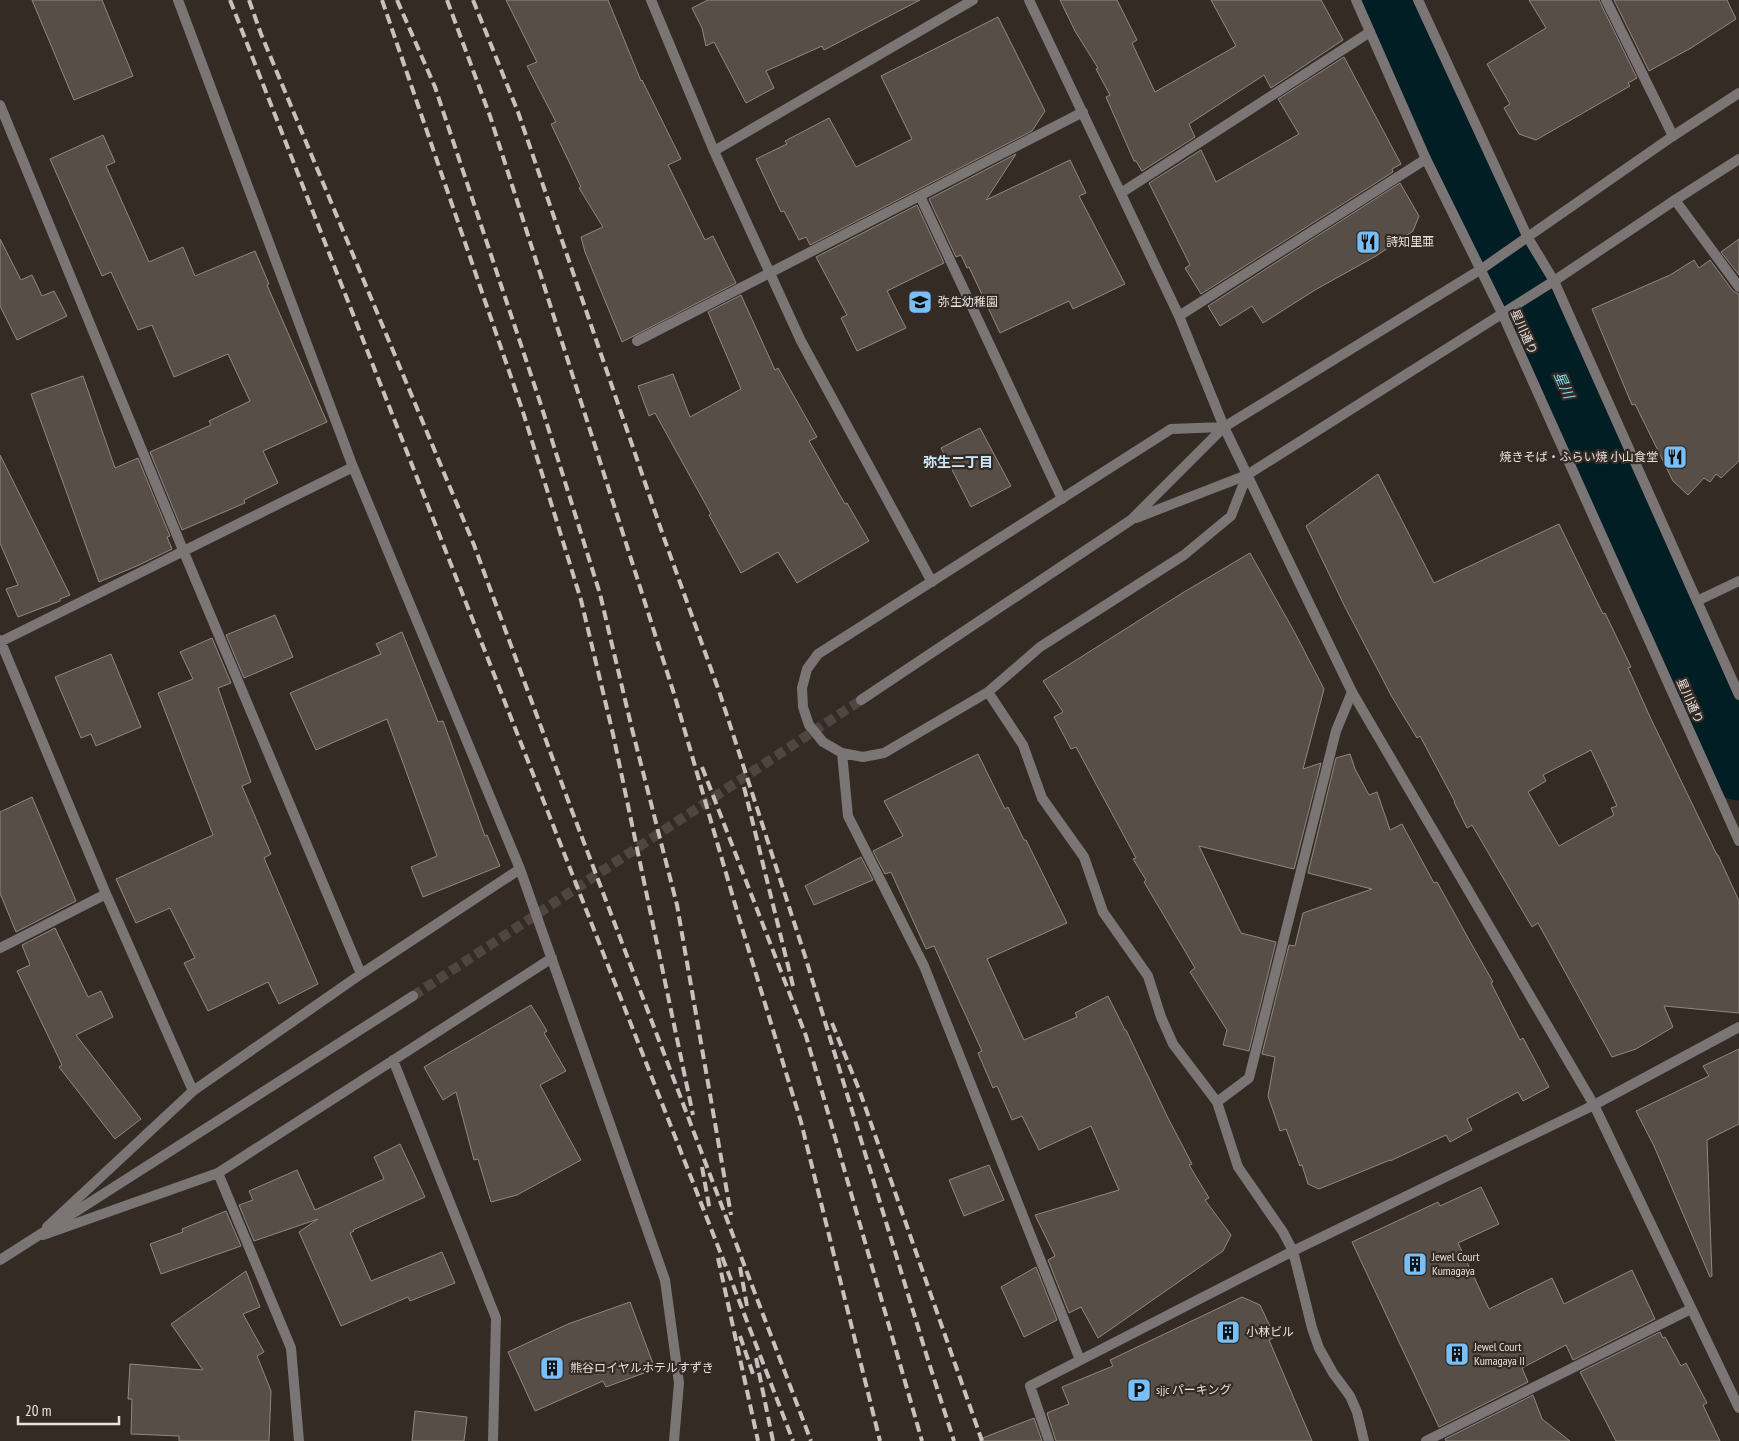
<svg xmlns="http://www.w3.org/2000/svg" width="1739" height="1441" viewBox="0 0 1739 1441" font-family="'PT Sans Narrow','Noto Sans JP',sans-serif">
<rect width="100%" height="100%" fill="#342b25"/>
<g fill="none" stroke-linecap="round" stroke-linejoin="round">
<path stroke="#011e25" stroke-width="61" d="M 1389,0 L 1739,770"/>
</g>
<path fill="#574e47" stroke="#938881" fill-rule="evenodd" d="M 32,0 L 102,0 L 133,76 L 74,100 Z
M 506,0 L 608,0 L 641,81 L 642,80 L 681,159 L 668,165 L 705,240 L 713,236 L 736,283 L 622,342 L 585,252 L 581,237 L 603,227 L 579,188 L 581,187 L 551,124 L 556,122 L 527,66 L 537,62 Z
M 708,0 L 920,0 L 824,50 L 822,46 L 766,71 L 774,88 L 746,103 L 714,42 L 706,46 L 702,28 L 692,8 Z
M 1060,0 L 1117,0 L 1137,40 L 1132,43 L 1155,92 L 1236,46 L 1211,0 L 1321,0 L 1343,40 L 1271,88 L 1264,75 L 1189,124 L 1195,137 L 1142,171 L 1136,161 L 1134,161 L 1106,97 L 1110,95 L 1096,69 L 1098,68 L 1075,31 Z
M 1529,0 L 1599,0 L 1637,78 L 1628,83 L 1630,86 L 1536,140 L 1519,134 L 1504,108 L 1510,104 L 1487,64 L 1546,28 Z
M 1614,0 L 1727,0 L 1736,19 L 1691,48 L 1649,71 Z
M 998,17 L 1045,111 L 1032,131 L 810,245 L 806,237 L 799,240 L 784,211 L 781,212 L 756,159 L 787,144 L 785,141 L 829,118 L 856,167 L 912,139 L 881,76 Z
M 1344,57 L 1401,164 L 1392,169 L 1393,172 L 1201,294 L 1185,268 L 1190,265 L 1149,183 L 1201,150 L 1216,182 L 1299,134 L 1278,99 Z
M 103,135 L 115,162 L 106,166 L 149,262 L 183,247 L 195,276 L 255,251 L 269,284 L 267,285 L 327,422 L 263,451 L 278,483 L 244,500 L 245,503 L 182,530 L 150,452 L 211,425 L 209,421 L 250,401 L 228,354 L 174,377 L 152,325 L 138,330 L 111,272 L 102,276 L 50,159 Z
M 1016,154 L 986,200 L 1070,160 L 1086,193 L 1079,196 L 1125,284 L 1073,309 L 1069,301 L 1000,333 L 969,267 L 967,268 L 961,255 L 956,257 L 929,199 Z
M 1400,183 L 1419,216 L 1413,231 L 1376,256 L 1315,290 L 1263,323 L 1252,306 L 1220,326 L 1208,306 Z
M 917,205 L 944,263 L 887,291 L 906,328 L 857,351 L 841,318 L 847,315 L 816,257 Z
M 0,239 L 21,280 L 32,275 L 42,296 L 54,291 L 67,316 L 17,340 L 0,306 Z
M 1739,239 L 1739,275 L 1721,252 Z
M 1694,260 L 1699,268 L 1710,260 L 1733,291 L 1739,294 L 1739,461 L 1721,478 L 1716,474 L 1710,482 L 1704,478 L 1688,495 L 1673,481 L 1635,404 L 1632,405 L 1592,309 L 1670,275 Z
M 741,295 L 775,370 L 778,368 L 817,437 L 809,441 L 845,504 L 847,503 L 869,541 L 797,583 L 778,552 L 741,573 L 709,515 L 711,514 L 655,413 L 649,416 L 638,386 L 673,374 L 690,417 L 741,389 L 708,312 Z
M 83,376 L 115,468 L 138,458 L 170,536 L 167,537 L 172,549 L 139,565 L 99,582 L 31,394 Z
M 980,428 L 1011,486 L 971,507 L 941,448 Z
M 0,455 L 70,595 L 60,599 L 60,601 L 18,617 L 6,589 L 18,585 L 0,543 Z
M 1378,474 L 1434,583 L 1559,524 L 1603,614 L 1605,613 L 1631,667 L 1628,668 L 1651,719 L 1717,855 L 1718,855 L 1739,901 L 1739,1013 L 1664,1006 L 1673,1027 L 1636,1049 L 1612,1057 L 1538,923 L 1532,927 L 1472,825 L 1467,828 L 1454,802 L 1455,802 L 1420,736 L 1417,738 L 1392,697 L 1345,607 L 1306,526 ZM 1591,750 L 1617,806 L 1611,808 L 1614,815 L 1559,846 L 1528,792 L 1546,781 L 1543,775 Z
M 1250,553 L 1295,633 L 1324,689 L 1303,769 L 1321,763 L 1294,869 L 1199,846 L 1241,933 L 1276,942 L 1249,1051 L 1223,1045 L 1227,1030 L 1190,972 L 1195,968 L 1144,882 L 1146,880 L 1133,859 L 1136,858 L 1076,747 L 1071,749 L 1054,717 L 1063,712 L 1043,681 L 1184,592 Z
M 275,615 L 293,657 L 244,678 L 226,635 Z
M 402,632 L 438,722 L 443,721 L 485,836 L 487,835 L 500,866 L 423,897 L 411,867 L 437,856 L 387,719 L 316,750 L 290,693 L 381,654 L 376,644 Z
M 212,638 L 231,683 L 218,688 L 251,782 L 242,786 L 271,854 L 264,858 L 318,984 L 279,1004 L 268,982 L 208,1011 L 184,963 L 195,958 L 170,908 L 136,923 L 116,879 L 213,835 L 158,693 L 193,679 L 180,652 Z
M 111,654 L 141,727 L 96,746 L 91,734 L 81,738 L 55,677 Z
M 978,754 L 1005,809 L 1008,807 L 1024,840 L 1026,840 L 1067,923 L 987,959 L 1024,1040 L 1077,1017 L 1075,1013 L 1108,996 L 1125,1030 L 1126,1030 L 1168,1118 L 1192,1164 L 1189,1165 L 1209,1198 L 1205,1200 L 1231,1235 L 1223,1251 L 1098,1338 L 1081,1307 L 1069,1313 L 1048,1260 L 1055,1256 L 1035,1215 L 1119,1190 L 1091,1126 L 1039,1150 L 1022,1116 L 1012,1120 L 997,1086 L 993,1088 L 978,1053 L 982,1051 L 934,946 L 926,949 L 891,872 L 885,874 L 873,851 L 903,836 L 884,801 Z
M 1350,754 L 1355,769 L 1369,795 L 1377,792 L 1390,830 L 1402,824 L 1434,883 L 1437,882 L 1472,945 L 1493,982 L 1491,983 L 1520,1040 L 1523,1038 L 1549,1087 L 1523,1101 L 1518,1092 L 1467,1119 L 1472,1130 L 1450,1142 L 1446,1135 L 1390,1161 L 1390,1160 L 1319,1189 L 1308,1184 L 1302,1165 L 1300,1166 L 1286,1129 L 1280,1131 L 1268,1096 L 1275,1057 L 1262,1054 L 1289,945 L 1295,946 L 1303,913 L 1372,889 L 1308,873 L 1336,758 Z
M 32,797 L 76,901 L 16,932 L 0,893 L 0,812 Z
M 861,857 L 873,880 L 814,905 L 805,886 Z
M 55,928 L 88,997 L 101,991 L 113,1017 L 76,1035 L 141,1119 L 115,1139 L 59,1067 L 62,1065 L 17,971 L 30,965 L 22,945 Z
M 531,1005 L 547,1031 L 544,1033 L 566,1071 L 540,1085 L 581,1160 L 517,1195 L 491,1202 L 478,1159 L 474,1160 L 456,1092 L 443,1100 L 424,1067 Z
M 1739,1049 L 1739,1124 L 1707,1140 L 1712,1276 L 1710,1277 L 1654,1146 L 1636,1111 L 1709,1076 L 1703,1066 Z
M 400,1144 L 425,1197 L 353,1230 L 354,1231 L 350,1233 L 371,1281 L 442,1252 L 455,1283 L 410,1301 L 408,1297 L 341,1326 L 299,1232 L 318,1219 L 254,1241 L 239,1205 L 253,1200 L 249,1191 L 297,1170 L 315,1210 L 384,1179 L 374,1157 Z
M 989,1165 L 1004,1200 L 964,1216 L 949,1180 Z
M 1481,1187 L 1499,1224 L 1458,1243 L 1489,1309 L 1552,1278 L 1564,1304 L 1632,1270 L 1655,1319 L 1573,1360 L 1566,1345 L 1522,1368 L 1528,1382 L 1439,1427 L 1352,1242 L 1438,1202 L 1440,1206 Z
M 226,1211 L 241,1246 L 161,1274 L 150,1244 L 183,1232 L 182,1229 Z
M 1036,1267 L 1057,1320 L 1024,1337 L 1001,1287 Z
M 246,1271 L 260,1307 L 243,1314 L 264,1352 L 257,1356 L 271,1391 L 269,1441 L 179,1441 L 179,1436 L 131,1434 L 132,1399 L 128,1399 L 130,1364 L 203,1370 L 171,1324 Z
M 1242,1297 L 1260,1305 L 1275,1337 L 1269,1340 L 1312,1441 L 1056,1441 L 1047,1413 L 1069,1404 L 1062,1387 L 1113,1366 L 1110,1360 Z
M 630,1302 L 655,1369 L 606,1387 L 603,1381 L 535,1411 L 508,1352 L 568,1324 Z
M 1660,1332 L 1663,1338 L 1665,1337 L 1681,1366 L 1686,1363 L 1707,1403 L 1703,1405 L 1720,1441 L 1616,1441 L 1580,1372 Z
M 1533,1395 L 1542,1419 L 1570,1441 L 1446,1441 L 1445,1439 Z
M 415,1411 L 467,1417 L 464,1441 L 412,1441 Z
M 1034,1418 L 1042,1441 L 980,1441 L 980,1439 Z"/>
<g fill="none" stroke-linecap="round" stroke-linejoin="round">
<path stroke="#4f4641" stroke-width="10" stroke-dasharray="10 5" stroke-linecap="butt" d="M 413,996 L 861,700"/>
<path stroke="#7b7575" stroke-width="10" d="M 1606,0 L 1673,136
M 1121,193 L 1370,32
M 920,196 L 1062,499
M 1179,316 L 1426,159
M 637,341 L 1083,112
M 1697,601 L 1739,581
M 1217,1102 L 1249,1078 L 1336,731 L 1352,692
M 1426,1441 L 1691,1309"/>
<path stroke="#7b7575" stroke-width="10" d="M 178,0 L 353,467 L 520,869 L 665,1280 L 679,1383 L 674,1441
M 651,0 L 714,151 L 801,341 L 932,582
M 1029,0 L 1179,316 L 1224,427 L 1352,692 L 1594,1105 L 1739,1408
M 1356,0 L 1426,159 L 1502,313 L 1739,841
M 1418,0 L 1528,238 L 1554,281 L 1739,695
M 0,105 L 183,550 L 361,974
M 714,151 L 973,0
M 1675,200 L 1739,287
M 1224,427 L 1171,429 L 818,654 L 807,669 L 802,688 L 803,707 L 809,725 L 823,742 L 842,753 L 863,757 L 884,753 L 988,692 L 1040,647 L 1184,555 L 1231,516 L 1247,475
M 0,640 L 106,894 L 193,1091
M 0,642 L 353,467
M 988,692 L 1023,745 L 1042,798 L 1084,857 L 1103,912 L 1148,976 L 1161,1017 L 1173,1044 L 1217,1102 L 1238,1167 L 1283,1232 L 1293,1251 L 1312,1328 L 1319,1348 L 1333,1373 L 1350,1396 L 1357,1412 L 1364,1441
M 842,753 L 848,816 L 924,966 L 1080,1360
M 0,948 L 106,894
M 393,1060 L 496,1318 L 493,1441
M 218,1173 L 291,1348 L 299,1441
M 47,1227 L 193,1091 L 361,974 L 520,869
M 43,1235 L 218,1173 L 552,958
M 1049,1441 L 1030,1386 L 1293,1251 L 1594,1105 L 1739,1027"/>
<path stroke="#7b7575" stroke-width="10" d="M 1136,518 L 1247,475 L 1554,281 L 1675,200 L 1739,159
M 861,700 L 1131,520 L 1224,427 L 1483,268 L 1673,136 L 1739,93
M 0,1260 L 413,996"/>
<path stroke="#c8c1bd" stroke-width="4" stroke-dasharray="10 5" stroke-linecap="butt" d="M 230,0 L 728,1272 L 793,1441
M 249,0 L 261,34 L 474,545 L 572,811 L 811,1441
M 382,0 L 523,412 L 581,600 L 613,734 L 693,1115
M 397,0 L 435,87 L 541,405 L 600,594 L 632,729 L 677,905 L 731,1215
M 447,0 L 490,116 L 675,697 L 739,918 L 801,1122 L 880,1441
M 473,0 L 518,112 L 664,538 L 720,694 L 805,956 L 928,1360 L 954,1441
M 702,767 L 806,1036 L 922,1441
M 744,787 L 794,990
M 832,1023 L 860,1092 L 982,1441
M 702,1167 L 710,1211
M 718,1258 L 758,1441
M 740,1267 L 747,1306
M 740,1336 L 753,1374
M 756,1358 L 773,1441"/>
</g>
<defs>
<g id="restaurant-square" transform="scale(1.25)"><rect x="-9" y="-9" width="18" height="18" rx="4" fill="#78bff7" stroke="#342b25"/><path d="M-5-6h1v4h1v-4h1v4h1v-4h1v5L-1.5 .5V6h-2V.5L-5-1ZM5-6V6H3V1.5H1.5Q1.5-4 5-6Z" fill="#111"/></g>
<g id="school-square" transform="scale(1.25)"><rect x="-9" y="-9" width="18" height="18" rx="4" fill="#78bff7" stroke="#342b25"/><path d="M0-5L7-2L0 1L-7-2ZM-4 1L0 2.5L4 1V4Q0 6-4 4Z" fill="#111"/></g>
<g id="building-square" transform="scale(1.25)"><rect x="-9" y="-9" width="18" height="18" rx="4" fill="#78bff7" stroke="#342b25"/><path d="M-4-6H4V6H1V3H-1V6H-4ZM-2.5-4.3h1.7v1.8h-1.7ZM.8-4.3h1.7v1.8H.8ZM-2.5-1h1.7V.8h-1.7ZM.8-1h1.7V.8H.8Z" fill="#111"/></g>
<g id="parking-square" transform="scale(1.25)"><rect x="-9" y="-9" width="18" height="18" rx="4" fill="#78bff7" stroke="#342b25"/><path d="M-3.5-5.5H1a3.5 3.5 0 0 1 0 7H-1V5.5H-3.5ZM-1-3.4V-.6H.8a1.4 1.4 0 0 0 0-2.8Z" fill="#111"/></g>
</defs>
<g fill-rule="evenodd">
<use href="#restaurant-square" x="1368" y="242"/>
<use href="#school-square" x="920" y="302"/>
<use href="#restaurant-square" x="1675" y="457"/>
<use href="#building-square" x="1415" y="1264"/>
<use href="#building-square" x="1228" y="1332"/>
<use href="#building-square" x="1457" y="1354"/>
<use href="#building-square" x="552" y="1368"/>
<use href="#parking-square" x="1139" y="1390"/>
</g>
<g text-anchor="middle" stroke-width="4.5" stroke-linejoin="round" paint-order="stroke">
<g font-size="12" fill="#e8e2de" stroke="#342b25" text-anchor="start">
<text x="1386" y="246">詩知里亜</text>
<text x="938" y="306">弥生幼稚園</text>
<text x="1658" y="461" text-anchor="end">焼きそば・ふらい焼 小山食堂</text>
<text x="1432" y="1261">Jewel Court<tspan x="1432" dy="14">Kumagaya</tspan></text>
<text x="1246" y="1336">小林ビル</text>
<text x="1474" y="1351">Jewel Court<tspan x="1474" dy="14">Kumagaya II</tspan></text>
<text x="570" y="1372">熊谷ロイヤルホテルすずき</text>
<text x="1156" y="1394">sjjc パーキング</text>
</g>
<g font-size="12" fill="#e8e2de" stroke="#342b25">
<text transform="translate(1524 332) rotate(66)" y="4">星川通り</text>
<text transform="translate(1690 701) rotate(66)" y="4">星川通り</text>
</g>
<g font-size="14" font-style="italic" fill="#83dbf3" stroke="#342b25">
<text transform="translate(1564 385) rotate(66)" y="5">星川</text>
</g>
<g font-size="14" font-weight="bold" fill="#cee7fd" stroke="#342b25">
<text x="958" y="467">弥生二丁目</text>
</g>
</g>
<path d="M18 1416v8h101v-8" fill="none" stroke="#e8e2de" stroke-width="2.5"/>
<text x="25" y="1416" font-size="15" fill="#e8e2de" stroke="#342b25" stroke-width="4" paint-order="stroke">20 m</text>
</svg>
